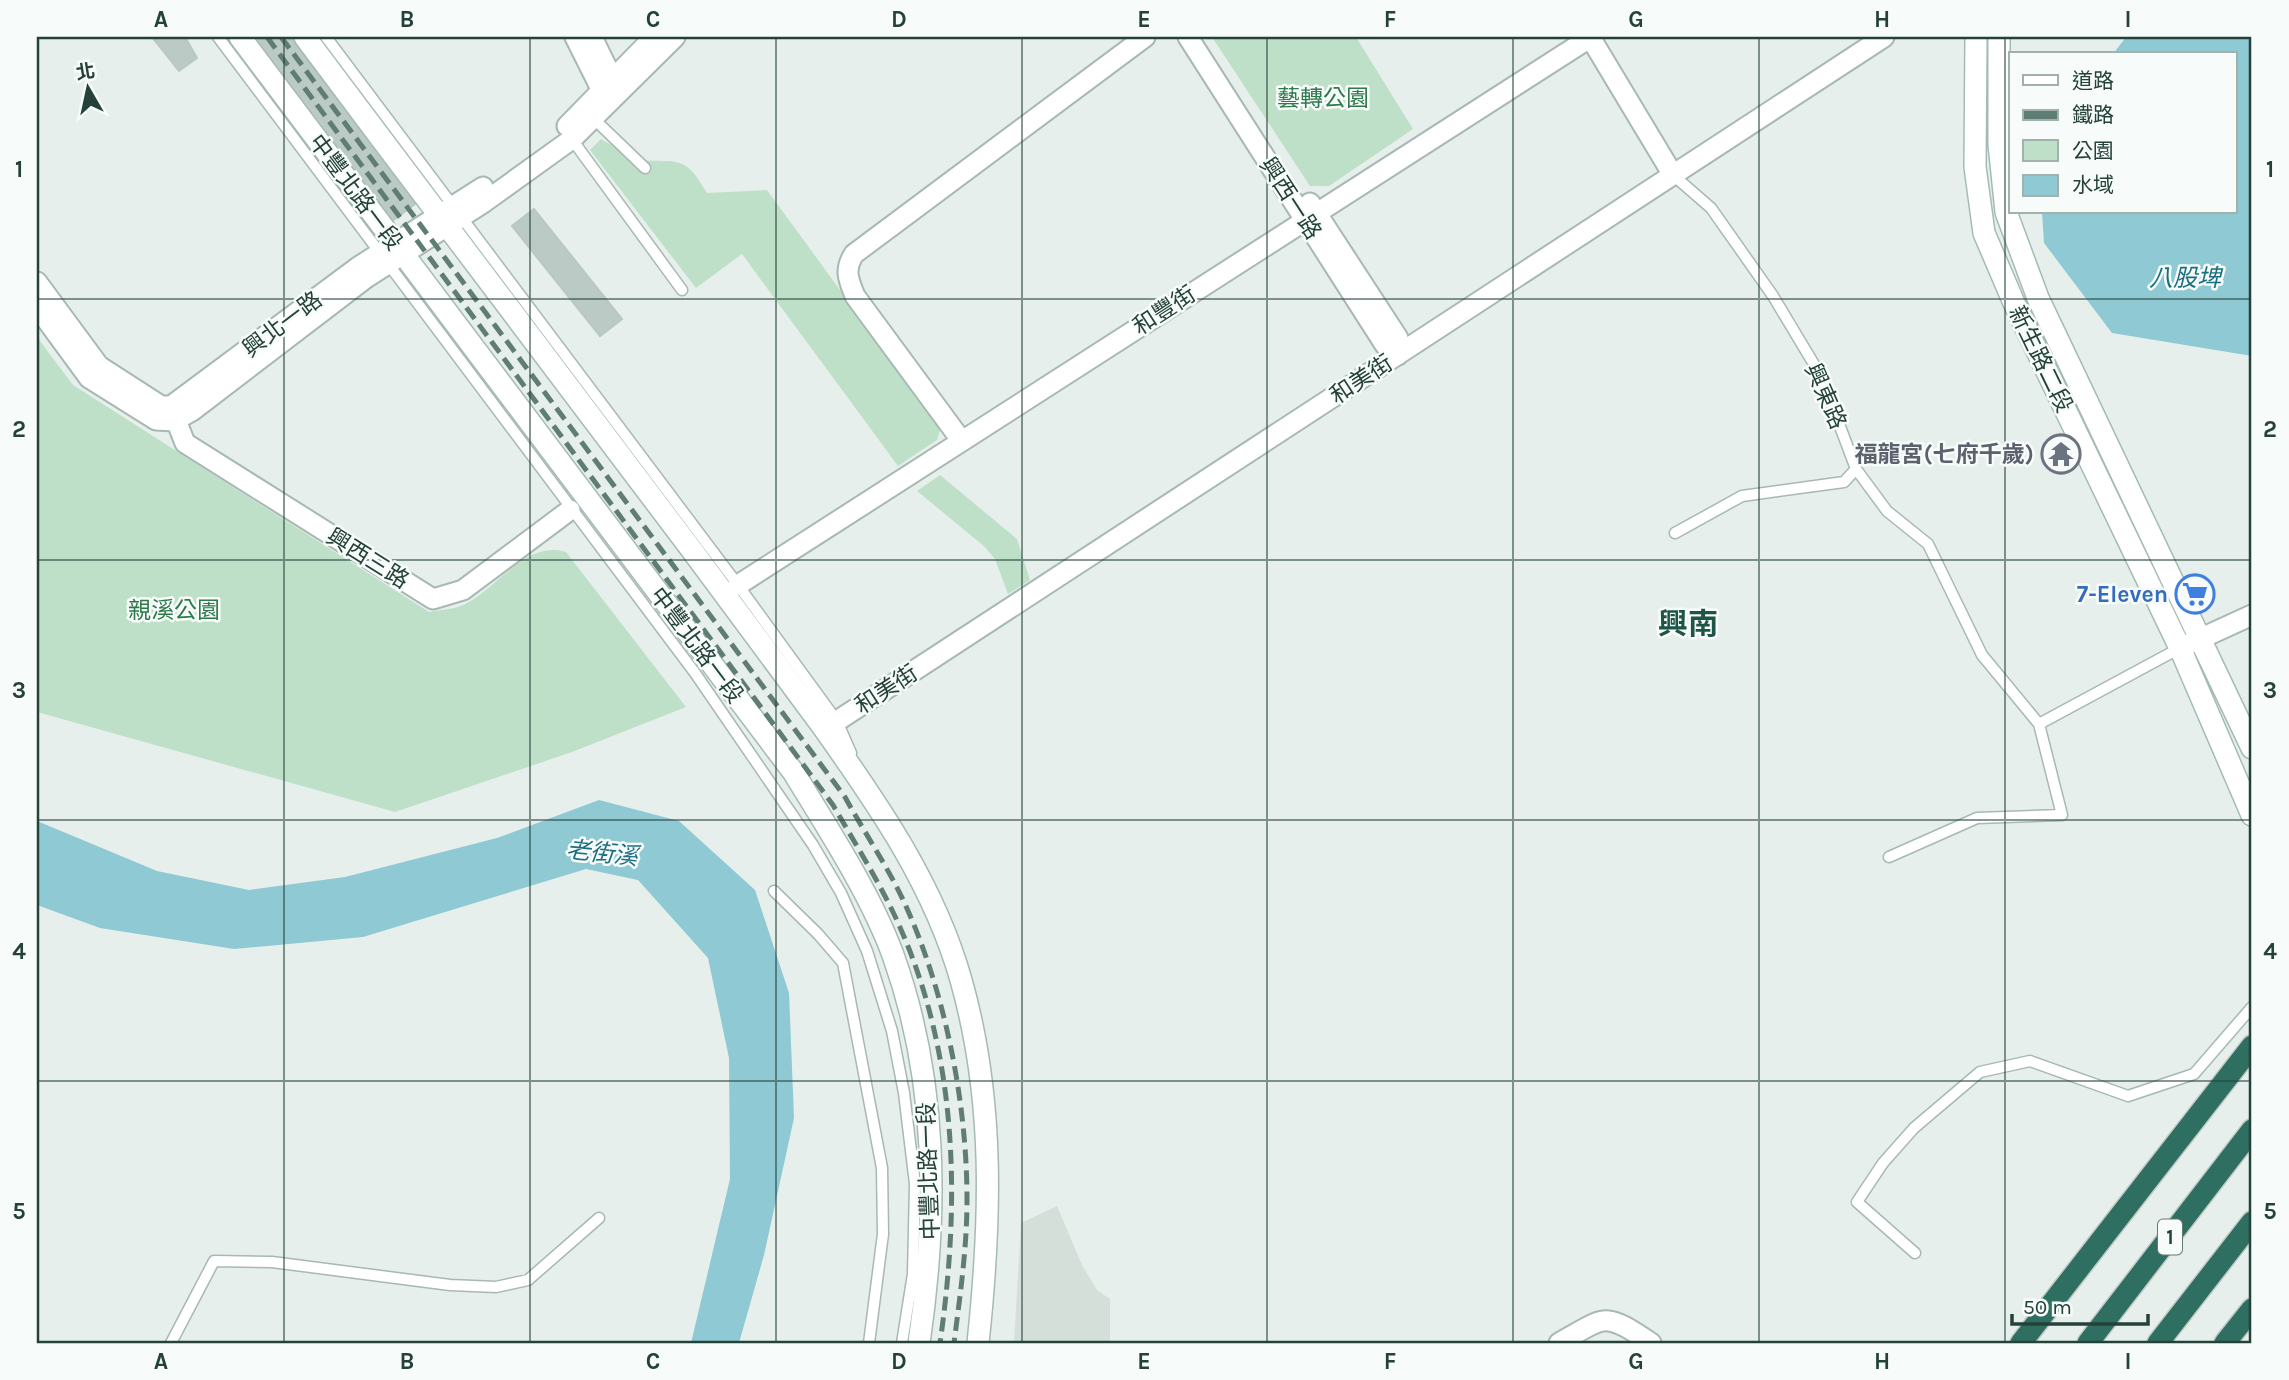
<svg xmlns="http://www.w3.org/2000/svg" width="2289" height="1380" viewBox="0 0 2289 1380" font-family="Karla,'Noto Sans TC',sans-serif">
<rect width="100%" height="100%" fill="#e6efeb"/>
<path fill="#d4dfda" d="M 1057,1206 L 1082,1265 L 1097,1290 L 1110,1299 L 1110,1343 L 1014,1343 L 1021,1223 Z"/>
<path fill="#bfe0c8" d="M 1212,37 L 1356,37 L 1413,129 L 1329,186 L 1310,186 Z
M 601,139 C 605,142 638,158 644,160 C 656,162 672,159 682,164 C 694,169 700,183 707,193 L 767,190 L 935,420 L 940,430 L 937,440 L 898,466 L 742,254 L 696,288 L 590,150 Z
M 37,337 L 73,385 L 429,612 C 441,610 457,609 467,603 C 499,586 526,540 566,552 L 686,707 L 572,752 L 395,812 L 37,712 Z
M 940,475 L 1017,539 L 1030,580 L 1008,594 L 995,559 L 985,547 L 917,491 Z"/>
<path fill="#8ec9d4" d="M 2126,37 L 2252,37 L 2252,356 L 2112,333 L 2044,243 L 2042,212 L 2235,212 L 2235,54 L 2113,54 Z
M 599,800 L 679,821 L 755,890 L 789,993 L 794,1118 L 764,1255 L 739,1343 L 691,1343 L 730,1179 L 729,1058 L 708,958 L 638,880 L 586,869 L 363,937 L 234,949 L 100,928 L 37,905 L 37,821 L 157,871 L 249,890 L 345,877 L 497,838 Z"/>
<path fill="#bbcac4" stroke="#b8c9c2" stroke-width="2" d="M 152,37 L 185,37 L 197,58 L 179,71 Z
M 249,37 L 290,37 L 415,204 L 388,224 Z
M 534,209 L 622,319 L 600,336 L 512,226 Z
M 2069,446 L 2071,453 L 2054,462 L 2051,455 Z"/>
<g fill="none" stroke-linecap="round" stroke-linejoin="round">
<g stroke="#a8b8b2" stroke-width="13">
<path id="lane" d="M 218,37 L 695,673 L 813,845 L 841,893 L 867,951 L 892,1031 L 904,1093 L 915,1184 L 913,1274 L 902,1343
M 326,37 L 738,585 L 837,721 L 851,753
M 593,118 L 645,168
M 571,138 L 682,290
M 1673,175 L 1711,208 L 1773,296 L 1821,376 L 1856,469 L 1887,511 L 1928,544 L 1982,655 L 2039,724 L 2180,648
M 1675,533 L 1742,496 L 1844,482 L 1856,469
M 1889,857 L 1977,818 L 2062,815 L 2039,724
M 774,891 L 818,934 L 843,963 L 882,1168 L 883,1234 L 869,1343
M 1915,1253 L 1857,1202 L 1883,1163 L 1914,1128 L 1980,1072 L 2030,1061 L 2128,1096 L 2194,1074 L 2252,1007
M 171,1343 L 214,1261 L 272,1262 L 450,1285 L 496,1287 L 528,1280 L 599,1218"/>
</g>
<g stroke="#a8b8b2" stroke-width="23">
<path id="street" d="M 575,37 L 601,89 L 611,94
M 592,37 L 612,78 L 614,88
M 1188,37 L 1385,345 L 1398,355
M 1590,37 L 1673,175
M 567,126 L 654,37
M 1310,203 L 1398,338 L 1398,355
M 37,282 L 99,366 L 161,406 L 171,406 L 358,267 L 483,187
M 37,307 L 89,378 L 156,420 L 174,421 L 192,411 L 366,278 L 483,203 L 572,139 L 675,37
M 172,410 L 185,443 L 433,599 L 463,590 L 570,510
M 961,440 L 855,296 C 848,279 844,270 854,254 L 1145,37
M 738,585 L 1591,37
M 2180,648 L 2252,615
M 837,721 L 1884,37
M 1559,1343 C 1607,1316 1603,1311 1651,1343"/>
</g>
<g stroke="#a4bbb3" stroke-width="24">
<path id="secondary" d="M 240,37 L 794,773 C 828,829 870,893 893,955 C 938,1080 938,1213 919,1343
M 305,37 C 433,208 562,378 691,549 C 735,608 779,667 823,727 C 879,806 934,885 961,980 C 995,1100 991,1221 978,1343
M 1976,37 L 1975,167 L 1984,233 L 2014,303 L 2180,648 L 2252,815
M 1999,37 L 1999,144 L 2006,212 L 2038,298 L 2252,748"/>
</g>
<g stroke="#c2cac8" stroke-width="24">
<path id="highway" d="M 2021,1343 L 2252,1046
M 2088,1343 L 2252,1130
M 2158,1343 L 2252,1222
M 2225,1343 L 2252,1309"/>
</g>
<use href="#lane" stroke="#fff" stroke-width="10"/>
<use href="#street" stroke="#fff" stroke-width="19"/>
<use href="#secondary" stroke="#fff" stroke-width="21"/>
<use href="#highway" stroke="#2f6f62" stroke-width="21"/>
<path stroke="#5f7d75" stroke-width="5" stroke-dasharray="14 7" stroke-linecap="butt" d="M 267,37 L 833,805 C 853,840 875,875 893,912 C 958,1048 961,1197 940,1343
M 281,37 L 845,797 C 864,832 888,867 905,904 C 945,992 967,1102 967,1200 C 967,1248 960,1296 954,1343"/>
</g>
<path fill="none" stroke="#24423a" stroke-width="2" stroke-opacity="0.55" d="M 284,37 L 284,1343M 530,37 L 530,1343M 776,37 L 776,1343M 1022,37 L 1022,1343M 1267,37 L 1267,1343M 1513,37 L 1513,1343M 1759,37 L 1759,1343M 2005,37 L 2005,1343M 37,299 L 2252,299M 37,560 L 2252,560M 37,820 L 2252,820M 37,1081 L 2252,1081"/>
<defs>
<g id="temple-ring" transform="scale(2.0125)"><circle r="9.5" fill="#f7fbf9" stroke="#6b7280" stroke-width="1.5"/><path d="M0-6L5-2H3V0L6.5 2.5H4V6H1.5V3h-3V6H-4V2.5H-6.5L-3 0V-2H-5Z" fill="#6b7280"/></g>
<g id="supermarket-ring" transform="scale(2.0125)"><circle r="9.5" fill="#f7fbf9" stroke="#3f7fe0" stroke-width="1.5"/><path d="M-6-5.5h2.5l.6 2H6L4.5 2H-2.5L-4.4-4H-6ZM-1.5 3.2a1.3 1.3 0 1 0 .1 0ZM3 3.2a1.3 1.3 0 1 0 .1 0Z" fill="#3f7fe0"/></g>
</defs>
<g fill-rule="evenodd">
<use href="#temple-ring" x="2061" y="454"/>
<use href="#supermarket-ring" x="2195" y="594"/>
</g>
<g text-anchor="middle" stroke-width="5" stroke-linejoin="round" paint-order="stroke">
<rect fill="#f7fbf9" stroke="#637a73" stroke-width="2" x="2158" y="1219.5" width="24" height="35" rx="5"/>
<g font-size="21" font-weight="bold" fill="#24423a">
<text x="2170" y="1244">1</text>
</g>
<g font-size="23" fill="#2d7a4b" stroke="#f7fbf9">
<text x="1323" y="106">藝轉公園</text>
<text x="174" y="618">親溪公園</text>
</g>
<g font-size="23" fill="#24423a" stroke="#f7fbf9">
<text transform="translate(356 192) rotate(53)" y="8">中豐北路一段</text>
<text transform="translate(1291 198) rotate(57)" y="8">興西一路</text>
<text transform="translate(1164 310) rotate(-33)" y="8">和豐街</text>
<text transform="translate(282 324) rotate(-37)" y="8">興北一路</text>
<text transform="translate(2041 359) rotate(64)" y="8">新生路二段</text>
<text transform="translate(1361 379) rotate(-33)" y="8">和美街</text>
<text transform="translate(1826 396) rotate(66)" y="8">興東路</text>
<text transform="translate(368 558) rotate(32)" y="8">興西三路</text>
<text transform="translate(697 645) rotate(53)" y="8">中豐北路一段</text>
<text transform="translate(886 689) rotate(-33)" y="8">和美街</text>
<text transform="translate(928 1171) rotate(-92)" y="8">中豐北路一段</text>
</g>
<g font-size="23" font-weight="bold" fill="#5b616d" stroke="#f7fbf9" text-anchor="end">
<text x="2034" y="462">福龍宮(七府千歲)</text>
</g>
<g font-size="23" font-weight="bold" fill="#366cbe" stroke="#f7fbf9" text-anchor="end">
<text x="2168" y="602">7-Eleven</text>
</g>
<g font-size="24" font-style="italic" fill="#1c6f80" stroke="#f7fbf9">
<text x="2185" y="286">八股埤</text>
<text transform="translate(602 853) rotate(6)" y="8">老街溪</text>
</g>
<g font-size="30" font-weight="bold" fill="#1f5548" stroke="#f7fbf9">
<text x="1688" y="634">興南</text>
</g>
</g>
<rect width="2289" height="1380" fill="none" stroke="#f7fbf9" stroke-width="77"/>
<rect x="2009" y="52" width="228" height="161" fill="#f7fbf9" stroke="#a3b1ad" stroke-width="2"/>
<rect x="2023" y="75" width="35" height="10" fill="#ffffff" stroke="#a3b1ad" stroke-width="2"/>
<text x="2072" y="88" font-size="21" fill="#24423a">道路</text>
<rect x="2023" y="110" width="35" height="10" fill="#5f7d75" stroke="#a3b1ad" stroke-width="2"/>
<text x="2072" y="122" font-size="21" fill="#24423a">鐵路</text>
<rect x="2023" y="140" width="35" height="21" fill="#bfe0c8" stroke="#a3b1ad" stroke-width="2"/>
<text x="2072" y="158" font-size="21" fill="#24423a">公園</text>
<rect x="2023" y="175" width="35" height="21" fill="#8ec9d4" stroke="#a3b1ad" stroke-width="2"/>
<text x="2072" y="192" font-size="21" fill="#24423a">水域</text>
<g transform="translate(88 88) rotate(351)" stroke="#f7fbf9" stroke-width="5" paint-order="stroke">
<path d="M0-5L12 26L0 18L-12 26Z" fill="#24423a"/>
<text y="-10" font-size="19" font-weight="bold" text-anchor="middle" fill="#24423a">北</text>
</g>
<path d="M2012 1314v10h136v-10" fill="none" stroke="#24423a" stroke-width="3.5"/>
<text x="2023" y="1314" font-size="21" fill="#24423a" stroke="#f7fbf9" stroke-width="5" paint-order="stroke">50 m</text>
<rect x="38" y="38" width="2212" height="1304" fill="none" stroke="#24423a" stroke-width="2.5"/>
<g font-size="23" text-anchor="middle" font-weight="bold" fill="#24423a">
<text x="161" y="27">A</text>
<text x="407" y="27">B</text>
<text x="653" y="27">C</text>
<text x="899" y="27">D</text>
<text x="1144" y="27">E</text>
<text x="1390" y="27">F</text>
<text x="1636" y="27">G</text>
<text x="1882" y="27">H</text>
<text x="2128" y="27">I</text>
<text x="19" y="177">1</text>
<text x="2270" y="177">1</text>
<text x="19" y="437">2</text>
<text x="2270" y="437">2</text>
<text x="19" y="698">3</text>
<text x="2270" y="698">3</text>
<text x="19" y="959">4</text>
<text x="2270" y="959">4</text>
<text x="19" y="1219">5</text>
<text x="2270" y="1219">5</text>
<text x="161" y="1369">A</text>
<text x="407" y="1369">B</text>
<text x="653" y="1369">C</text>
<text x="899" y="1369">D</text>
<text x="1144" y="1369">E</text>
<text x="1390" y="1369">F</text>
<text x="1636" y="1369">G</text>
<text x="1882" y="1369">H</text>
<text x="2128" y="1369">I</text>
</g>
</svg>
